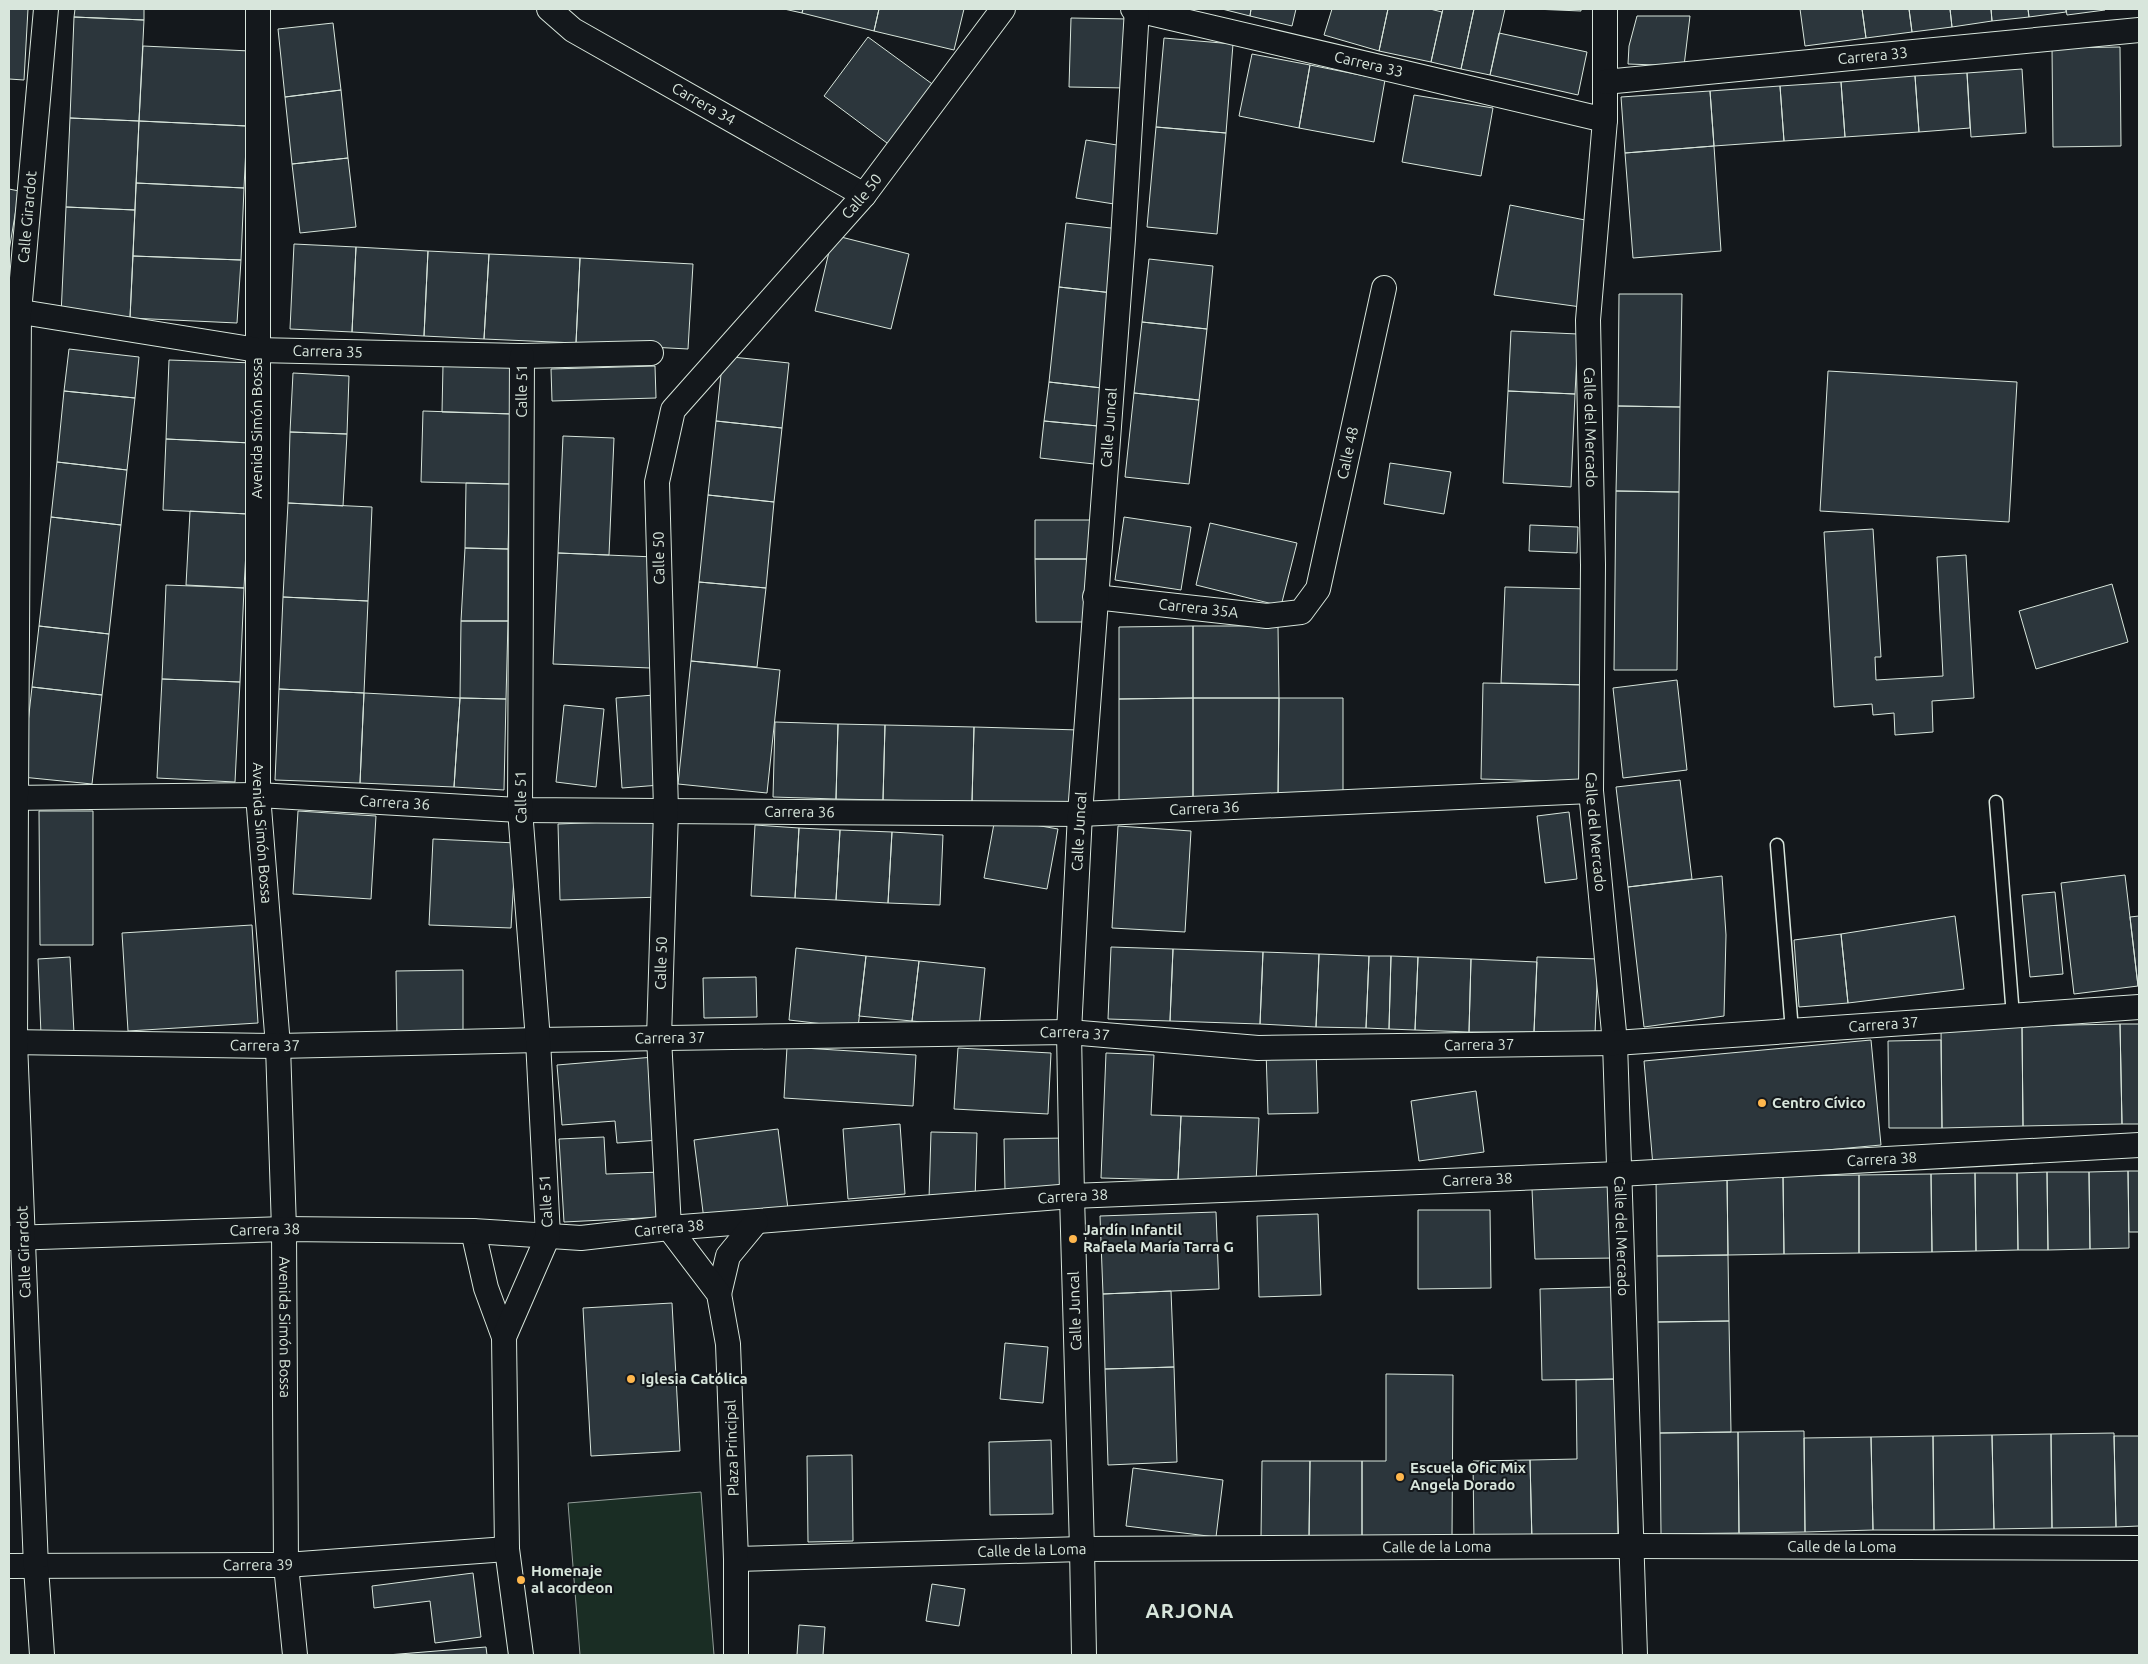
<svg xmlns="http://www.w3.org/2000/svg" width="2148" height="1664" viewBox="0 0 2148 1664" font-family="Ubuntu,sans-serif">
<rect width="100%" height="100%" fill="#14181c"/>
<path fill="#1a2d24" stroke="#939e99" d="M 701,1492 L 714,1655 L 580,1655 L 568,1503 Z"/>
<path fill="#2c363c" stroke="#d8e6dc" d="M 9,9 L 28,9 L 24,80 L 9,79 Z
M 75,9 L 144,9 L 144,20 L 74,17 Z
M 784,9 L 803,9 L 802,13 Z
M 803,9 L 879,9 L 874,31 L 802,13 Z
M 879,9 L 964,9 L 954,50 L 874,31 Z
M 1222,9 L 1251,9 L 1250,16 Z
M 1251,9 L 1296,9 L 1292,26 L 1250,16 Z
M 1332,9 L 1388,9 L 1379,51 L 1324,35 Z
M 1388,9 L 1430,9 L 1442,12 L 1431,62 L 1379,51 Z
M 1443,9 L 1474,9 L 1461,69 L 1431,62 Z
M 1474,9 L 1505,9 L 1490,75 L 1461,69 Z
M 1533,9 L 1581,9 L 1581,11 Z
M 1800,9 L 1862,9 L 1866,38 L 1805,46 Z
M 1862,9 L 1909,9 L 1912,32 L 1866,38 Z
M 1909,9 L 1950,9 L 1952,27 L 1912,32 Z
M 1950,9 L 1991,9 L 1992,21 L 1952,27 Z
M 1991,9 L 2028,9 L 2029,17 L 1992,21 Z
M 2028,9 L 2066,9 L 2066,12 L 2029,17 Z
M 2066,9 L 2105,9 L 2105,10 L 2067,15 Z
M 1637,16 L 1690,16 L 1684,66 L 1628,64 L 1629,46 Z
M 74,17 L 144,20 L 139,121 L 70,118 Z
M 1071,18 L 1128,19 L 1127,88 L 1069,87 Z
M 333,23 L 341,90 L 285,97 L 278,29 Z
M 1499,33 L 1587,52 L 1578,95 L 1490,75 Z
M 868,37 L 935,86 L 891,146 L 824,96 Z
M 1164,38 L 1233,44 L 1226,133 L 1156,127 Z
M 143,46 L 250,51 L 247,126 L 139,121 Z
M 2120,47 L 2121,146 L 2053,147 L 2052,48 Z
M 1252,54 L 1310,65 L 1299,128 L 1239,116 Z
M 1310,65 L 1385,80 L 1374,142 L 1299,128 Z
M 2022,69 L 2026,133 L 1971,137 L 1967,73 Z
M 1967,73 L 1970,128 L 1919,132 L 1915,76 Z
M 1915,76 L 1919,132 L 1845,137 L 1841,82 Z
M 1841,82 L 1845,137 L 1784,141 L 1780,86 Z
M 1780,86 L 1784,141 L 1714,146 L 1710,91 Z
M 341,90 L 348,158 L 292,164 L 285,97 Z
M 1710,91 L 1714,146 L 1625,153 L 1621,97 Z
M 1414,95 L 1493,108 L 1481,176 L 1402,162 Z
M 70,118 L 139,121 L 135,210 L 66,207 Z
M 139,121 L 247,126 L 244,188 L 136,183 Z
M 1156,127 L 1226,133 L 1217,234 L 1147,227 Z
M 1086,140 L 1123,146 L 1114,204 L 1076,198 Z
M 1714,146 L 1721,251 L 1633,258 L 1625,153 Z
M 348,158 L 356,227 L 300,233 L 292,164 Z
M 136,183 L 244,188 L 241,260 L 133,256 Z
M 9,189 L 19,191 L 9,251 Z
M 1510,205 L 1585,220 L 1581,307 L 1494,295 Z
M 66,207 L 135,210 L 130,318 L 61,315 Z
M 1066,223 L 1120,229 L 1113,293 L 1059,287 Z
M 833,235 L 909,254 L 891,329 L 815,311 Z
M 294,244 L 356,247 L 352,332 L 290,329 Z
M 356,247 L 428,251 L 424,336 L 352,332 Z
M 428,251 L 489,254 L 484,339 L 424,336 Z
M 489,254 L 580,258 L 576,343 L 484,339 Z
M 133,256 L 241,260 L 237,323 L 130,318 Z
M 580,258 L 693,264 L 688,349 L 576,343 Z
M 1149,259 L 1213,266 L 1207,329 L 1142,322 Z
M 1059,287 L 1113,293 L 1102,388 L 1049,382 Z
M 1619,294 L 1682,294 L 1680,407 L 1618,406 Z
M 1142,322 L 1207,329 L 1199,400 L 1134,393 Z
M 1511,331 L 1578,334 L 1575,394 L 1508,391 Z
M 69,349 L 139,357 L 135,398 L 64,391 Z
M 723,356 L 789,363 L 782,428 L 716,421 Z
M 169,360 L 255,363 L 251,443 L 166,439 Z
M 443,365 L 513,367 L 512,414 L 442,412 Z
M 655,366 L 656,398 L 552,401 L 551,369 Z
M 1828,371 L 2017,382 L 2009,522 L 1820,511 Z
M 293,373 L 349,376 L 347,434 L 290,432 Z
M 1049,382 L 1102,388 L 1098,426 L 1044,421 Z
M 64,391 L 135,398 L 127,470 L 57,462 Z
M 1508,391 L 1575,394 L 1571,487 L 1503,483 Z
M 1134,393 L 1199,400 L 1189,484 L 1125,477 Z
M 1618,406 L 1680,407 L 1679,492 L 1616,491 Z
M 423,411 L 512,414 L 510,484 L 421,482 Z
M 716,421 L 782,428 L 774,502 L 708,495 Z
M 1044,421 L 1098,426 L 1094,464 L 1040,458 Z
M 290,432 L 347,434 L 343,506 L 288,503 Z
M 563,436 L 614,438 L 609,555 L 558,553 Z
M 166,439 L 251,443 L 248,514 L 163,510 Z
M 57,462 L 127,470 L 121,525 L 51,517 Z
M 1390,463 L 1451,472 L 1444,514 L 1384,504 Z
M 466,483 L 510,484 L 508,549 L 465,548 Z
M 1616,491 L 1679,492 L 1677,670 L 1614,670 Z
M 708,495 L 774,502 L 766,588 L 699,582 Z
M 288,503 L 372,507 L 368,601 L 283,597 Z
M 190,511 L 248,514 L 244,588 L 186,585 Z
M 51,517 L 121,525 L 109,634 L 39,626 Z
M 1124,517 L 1191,527 L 1181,590 L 1115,580 Z
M 1035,520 L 1090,520 L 1090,559 L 1035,559 Z
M 1210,523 L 1297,543 L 1281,606 L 1196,585 Z
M 1530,525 L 1578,527 L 1577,553 L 1529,551 Z
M 1873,529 L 1881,657 L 1875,657 L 1876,680 L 1943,676 L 1937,557 L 1966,555 L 1974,698 L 1932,701 L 1933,732 L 1895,735 L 1894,713 L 1873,715 L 1872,704 L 1834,707 L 1824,532 Z
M 465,548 L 508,549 L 508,621 L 461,621 Z
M 558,553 L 655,557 L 650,668 L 553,664 Z
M 1035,559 L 1090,559 L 1090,622 L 1036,622 Z
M 699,582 L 766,588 L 757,667 L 691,661 Z
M 2112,584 L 2128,642 L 2036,669 L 2019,611 Z
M 166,585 L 244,588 L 240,682 L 162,679 Z
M 1505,587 L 1591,589 L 1588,685 L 1501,683 Z
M 283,597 L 368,601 L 364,693 L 279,689 Z
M 461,621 L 508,621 L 506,699 L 460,698 Z
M 39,626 L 109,634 L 102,695 L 32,687 Z
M 1193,626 L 1278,626 L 1279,698 L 1193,698 Z
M 1193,626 L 1193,698 L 1119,699 L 1119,627 Z
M 691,661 L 780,670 L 767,793 L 678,784 Z
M 162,679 L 240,682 L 235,782 L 157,778 Z
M 1677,680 L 1687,770 L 1623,778 L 1613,688 Z
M 1483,683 L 1588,685 L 1585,782 L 1481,779 Z
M 32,687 L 102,695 L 92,784 L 22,777 Z
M 279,689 L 364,693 L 360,783 L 275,780 Z
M 364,693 L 460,698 L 454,787 L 360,783 Z
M 654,695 L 660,785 L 622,788 L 616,698 Z
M 460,698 L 506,699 L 504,790 L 454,787 Z
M 1193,698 L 1193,801 L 1119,801 L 1119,699 Z
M 1193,698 L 1279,698 L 1278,801 L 1193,801 Z
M 1279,698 L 1343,698 L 1343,800 L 1278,801 Z
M 564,705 L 604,709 L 596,787 L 556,782 Z
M 775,722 L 838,724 L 836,799 L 773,797 Z
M 838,724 L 885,725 L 883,800 L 836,799 Z
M 885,725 L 974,727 L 972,802 L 883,800 Z
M 974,727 L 1080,730 L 1078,805 L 972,802 Z
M 1680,780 L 1692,879 L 1628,887 L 1616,787 Z
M 39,811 L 93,811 L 93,945 L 40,945 Z
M 298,811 L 376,816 L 371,899 L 293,894 Z
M 1569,812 L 1577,879 L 1545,883 L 1537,816 Z
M 995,818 L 1058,829 L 1047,889 L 984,878 Z
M 661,820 L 663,897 L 560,900 L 558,824 Z
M 755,825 L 799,828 L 795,898 L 751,896 Z
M 1118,826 L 1191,831 L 1185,932 L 1112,928 Z
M 799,828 L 840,830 L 836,900 L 795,898 Z
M 840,830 L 892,832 L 888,903 L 836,900 Z
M 892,832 L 943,835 L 940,905 L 888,903 Z
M 433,839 L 516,843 L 511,928 L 429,925 Z
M 2125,875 L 2138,986 L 2074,994 L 2061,883 Z
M 1722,876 L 1726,935 L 1724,1016 L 1644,1027 L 1628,887 Z
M 2055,892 L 2063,974 L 2030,977 L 2022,895 Z
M 1955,916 L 1964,989 L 1848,1003 L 1841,934 Z
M 2139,916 L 2139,985 L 2138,986 L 2130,917 Z
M 252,925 L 258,1023 L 128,1031 L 122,933 Z
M 1841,934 L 1848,1003 L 1799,1007 L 1794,940 Z
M 1111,947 L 1173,949 L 1170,1021 L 1108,1019 Z
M 796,948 L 866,956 L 858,1028 L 789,1020 Z
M 1173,949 L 1263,952 L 1260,1024 L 1170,1021 Z
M 1263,952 L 1319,954 L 1316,1027 L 1260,1024 Z
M 1319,954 L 1369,956 L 1366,1028 L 1316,1027 Z
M 866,956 L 919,961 L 912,1021 L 859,1016 Z
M 1369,956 L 1391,956 L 1389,1029 L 1366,1028 Z
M 1391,956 L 1418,957 L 1415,1030 L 1389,1029 Z
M 70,957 L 74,1033 L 41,1035 L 38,959 Z
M 1418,957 L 1471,959 L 1469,1032 L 1415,1030 Z
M 1537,957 L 1598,959 L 1595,1034 L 1534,1032 Z
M 1471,959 L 1537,962 L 1534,1032 L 1469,1032 Z
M 919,961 L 985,968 L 979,1028 L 912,1021 Z
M 463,970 L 463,1037 L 397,1038 L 396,971 Z
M 756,977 L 757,1017 L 704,1018 L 703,978 Z
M 2120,1024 L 2122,1124 L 2023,1126 L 2022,1026 Z
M 2120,1024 L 2139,1024 L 2139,1124 L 2122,1124 Z
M 2022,1026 L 2023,1126 L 1942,1128 L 1941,1027 Z
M 1871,1040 L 1881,1145 L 1653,1166 L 1644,1061 Z
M 1941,1040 L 1942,1128 L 1889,1128 L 1888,1041 Z
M 787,1047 L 916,1055 L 913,1106 L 784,1098 Z
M 958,1048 L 1051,1053 L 1048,1114 L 954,1109 Z
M 1316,1049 L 1318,1113 L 1268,1114 L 1266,1050 Z
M 1106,1053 L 1154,1055 L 1151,1115 L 1181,1116 L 1178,1180 L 1101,1178 Z
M 654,1057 L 660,1140 L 617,1143 L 615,1121 L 562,1125 L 557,1065 Z
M 1476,1091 L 1484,1152 L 1419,1161 L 1411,1101 Z
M 1181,1116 L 1259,1118 L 1256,1183 L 1178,1180 Z
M 900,1124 L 905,1194 L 848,1199 L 843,1129 Z
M 778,1129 L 788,1209 L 704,1220 L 694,1140 Z
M 931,1132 L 977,1133 L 975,1201 L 929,1199 Z
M 604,1137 L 606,1174 L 661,1172 L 663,1217 L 564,1222 L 559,1139 Z
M 1066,1138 L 1068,1189 L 1005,1191 L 1004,1139 Z
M 2128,1171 L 2139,1171 L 2139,1232 L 2129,1232 Z
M 2128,1171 L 2129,1248 L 2090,1249 L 2089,1172 Z
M 2047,1172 L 2089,1172 L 2090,1249 L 2048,1250 Z
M 2047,1172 L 2048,1250 L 2018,1250 L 2017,1173 Z
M 1975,1173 L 1976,1251 L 1932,1252 L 1931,1174 Z
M 1975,1173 L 2017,1173 L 2018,1250 L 1976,1251 Z
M 1931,1174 L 1932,1252 L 1859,1253 L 1859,1175 Z
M 1859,1175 L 1859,1253 L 1784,1254 L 1783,1176 Z
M 1783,1176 L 1784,1254 L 1728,1255 L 1727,1177 Z
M 1727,1177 L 1728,1255 L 1657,1256 L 1656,1179 Z
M 1615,1185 L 1616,1258 L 1535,1259 L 1532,1189 Z
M 1418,1210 L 1490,1210 L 1491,1288 L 1418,1289 Z
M 1216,1212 L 1219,1289 L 1103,1294 L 1100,1216 Z
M 1318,1214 L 1321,1295 L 1259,1297 L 1257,1216 Z
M 1728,1255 L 1729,1321 L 1658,1322 L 1657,1256 Z
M 1614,1287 L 1616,1379 L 1542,1380 L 1540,1289 Z
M 1171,1291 L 1174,1367 L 1105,1369 L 1103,1294 Z
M 672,1303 L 680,1451 L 591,1456 L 583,1308 Z
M 1729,1321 L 1731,1432 L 1660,1433 L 1658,1322 Z
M 1005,1343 L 1048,1347 L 1043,1403 L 1000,1399 Z
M 1174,1367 L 1177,1462 L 1108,1465 L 1105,1369 Z
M 1386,1374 L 1453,1375 L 1452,1540 L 1362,1539 L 1362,1461 L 1386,1461 Z
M 1616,1379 L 1618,1540 L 1532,1542 L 1530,1460 L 1577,1459 L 1576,1380 Z
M 1804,1431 L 1805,1532 L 1739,1533 L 1738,1432 Z
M 1738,1432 L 1739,1533 L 1661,1534 L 1660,1433 Z
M 2114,1433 L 2116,1527 L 2052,1528 L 2051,1434 Z
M 2051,1434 L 2052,1528 L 1994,1529 L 1992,1435 Z
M 1992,1435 L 1994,1529 L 1934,1530 L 1933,1436 Z
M 1933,1436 L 1934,1530 L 1873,1530 L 1871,1437 Z
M 2114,1436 L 2139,1436 L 2139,1526 L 2116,1527 Z
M 1871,1437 L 1873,1530 L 1805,1532 L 1804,1438 Z
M 1051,1440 L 1053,1514 L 990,1515 L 989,1442 Z
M 852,1455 L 853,1541 L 808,1542 L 807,1456 Z
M 1530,1460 L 1532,1542 L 1474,1543 L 1473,1461 Z
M 1262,1461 L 1310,1461 L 1309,1539 L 1261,1538 Z
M 1310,1461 L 1362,1461 L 1362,1539 L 1309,1539 Z
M 1133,1468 L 1223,1480 L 1216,1537 L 1126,1526 Z
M 473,1573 L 481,1637 L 435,1643 L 430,1601 L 374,1608 L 372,1586 Z
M 932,1584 L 965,1589 L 959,1626 L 926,1621 Z
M 799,1625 L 825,1627 L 823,1655 L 797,1655 Z
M 486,1647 L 487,1655 L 387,1655 Z"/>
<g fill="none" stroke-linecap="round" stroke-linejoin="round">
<g stroke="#d8e6dc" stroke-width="15">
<path id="lane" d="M 1996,802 L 2013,1016
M 1777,845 L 1792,1031"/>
</g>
<g stroke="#d8e6dc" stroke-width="26">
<g id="street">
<path id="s1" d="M 258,9 L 258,795 L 278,1046 L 284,1229 L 286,1565 L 295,1655"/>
<path id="s2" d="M 549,9 L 573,30 L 864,195"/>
<path id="s3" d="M 1133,9 L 1605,120"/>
<path id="s4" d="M 1605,9 L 1605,120 L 1588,320 L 1593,565 L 1591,791 L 1615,1043 L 1635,1655"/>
<path id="s5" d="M 1605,82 L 2139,30"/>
<path id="s6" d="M 9,310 L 257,350 L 522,356 L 651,353"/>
<path id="s7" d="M 1095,597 L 1267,616 L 1301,612 L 1318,589 L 1384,288"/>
<path id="s8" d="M 9,798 L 258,795 L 520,810 L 1080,814 L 1591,791"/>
<path id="s9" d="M 9,1042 L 278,1046 L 538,1040 L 1069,1032 L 1258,1048 L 1615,1043 L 2139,1007"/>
<path d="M 473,1231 L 486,1288 L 504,1337"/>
<path id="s10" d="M 9,1238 L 284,1229 L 473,1231 L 581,1238 L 669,1228 L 1072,1196 L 1619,1174 L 2139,1145"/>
<path d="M 719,1294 L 728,1256 L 756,1222"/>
<path id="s11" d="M 736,1559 L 1082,1549 L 1631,1546 L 2139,1548"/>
<path id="s12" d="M 9,1566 L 286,1565 L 507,1549"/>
<path id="s13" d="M 42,1655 L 36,1567 L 15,1042 L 16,798 L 19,312 L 46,9"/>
<path id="s14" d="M 521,1655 L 507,1549 L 504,1337 L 548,1236 L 538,1040 L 520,810 L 522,356"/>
<path id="s15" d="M 736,1655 L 736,1559 L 728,1344 L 719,1294 L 669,1228 L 659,1038 L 666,810 L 657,482 L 673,410 L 864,195 L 1003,9"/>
<path id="s16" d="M 1084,1655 L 1082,1549 L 1072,1196 L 1069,1032 L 1080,814 L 1123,239 L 1137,9"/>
</g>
</g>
<use href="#lane" stroke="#14181c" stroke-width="12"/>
<use href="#street" stroke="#14181c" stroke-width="24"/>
</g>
<g fill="#ffb74d" stroke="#14181c" stroke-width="2">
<circle cx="1762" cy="1103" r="5"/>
<circle cx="1073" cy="1239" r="5"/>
<circle cx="631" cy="1379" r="5"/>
<circle cx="1400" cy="1477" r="5"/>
<circle cx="521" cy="1580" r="5"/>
</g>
<g text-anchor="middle" stroke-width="4" stroke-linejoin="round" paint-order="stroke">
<g font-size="15" fill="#d8e6dc" stroke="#14181c">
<text dy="5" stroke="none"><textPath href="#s5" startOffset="269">Carrera 33</textPath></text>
<text dy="5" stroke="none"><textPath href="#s3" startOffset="242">Carrera 33</textPath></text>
<text dy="5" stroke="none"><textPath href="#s2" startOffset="182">Carrera 34</textPath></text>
<text dy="5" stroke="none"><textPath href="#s15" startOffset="1550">Calle 50</textPath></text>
<text dy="5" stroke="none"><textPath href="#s13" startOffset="1439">Calle Girardot</textPath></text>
<text dy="5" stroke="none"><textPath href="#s6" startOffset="322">Carrera 35</textPath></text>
<text dy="5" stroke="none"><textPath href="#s14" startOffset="1275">Calle 51</textPath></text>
<text dy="5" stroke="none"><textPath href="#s16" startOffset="1229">Calle Juncal</textPath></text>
<text dy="5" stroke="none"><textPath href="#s4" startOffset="419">Calle del Mercado</textPath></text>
<text transform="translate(257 428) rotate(-90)" y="5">Avenida Simón Bossa</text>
<text dy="5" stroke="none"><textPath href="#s7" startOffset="375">Calle 48</textPath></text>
<text transform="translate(659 558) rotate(-91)" y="5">Calle 50</text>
<text dy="5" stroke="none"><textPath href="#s7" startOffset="104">Carrera 35A</textPath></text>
<text transform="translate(521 797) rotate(-91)" y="5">Calle 51</text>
<text dy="5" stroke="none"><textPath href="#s8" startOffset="386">Carrera 36</textPath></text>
<text dy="5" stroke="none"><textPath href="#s8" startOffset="1196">Carrera 36</textPath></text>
<text dy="5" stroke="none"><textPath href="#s8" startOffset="791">Carrera 36</textPath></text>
<text dy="5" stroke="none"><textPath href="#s16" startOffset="824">Calle Juncal</textPath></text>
<text dy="5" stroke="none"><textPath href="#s1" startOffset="824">Avenida Simón Bossa</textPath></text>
<text dy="5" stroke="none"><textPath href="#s4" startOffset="824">Calle del Mercado</textPath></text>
<text dy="5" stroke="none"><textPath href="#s15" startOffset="710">Calle 50</textPath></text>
<text dy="5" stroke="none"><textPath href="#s9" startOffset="1876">Carrera 37</textPath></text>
<text dy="5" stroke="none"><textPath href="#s9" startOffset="1066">Carrera 37</textPath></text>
<text dy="5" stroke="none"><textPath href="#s9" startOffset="661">Carrera 37</textPath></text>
<text dy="5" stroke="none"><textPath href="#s9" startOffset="256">Carrera 37</textPath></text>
<text dy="5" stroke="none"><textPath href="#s9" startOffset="1471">Carrera 37</textPath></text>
<text dy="5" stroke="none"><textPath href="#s10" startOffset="1876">Carrera 38</textPath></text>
<text dy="5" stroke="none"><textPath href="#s10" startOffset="1471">Carrera 38</textPath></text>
<text dy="5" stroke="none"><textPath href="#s10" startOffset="1066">Carrera 38</textPath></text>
<text transform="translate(546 1201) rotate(-93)" y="5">Calle 51</text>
<text dy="5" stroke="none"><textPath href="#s10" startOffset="661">Carrera 38</textPath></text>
<text dy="5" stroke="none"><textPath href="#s10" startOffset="256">Carrera 38</textPath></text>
<text dy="5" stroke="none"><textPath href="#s4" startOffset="1229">Calle del Mercado</textPath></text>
<text transform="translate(24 1252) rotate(-92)" y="5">Calle Girardot</text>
<text transform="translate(1075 1311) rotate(-92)" y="5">Calle Juncal</text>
<text dy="5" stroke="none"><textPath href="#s1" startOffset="1319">Avenida Simón Bossa</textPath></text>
<text transform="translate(732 1448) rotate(-92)" y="5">Plaza Principal</text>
<text dy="5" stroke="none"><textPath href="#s11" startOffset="701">Calle de la Loma</textPath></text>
<text dy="5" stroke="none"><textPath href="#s11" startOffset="1106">Calle de la Loma</textPath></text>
<text dy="5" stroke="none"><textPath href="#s11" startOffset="296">Calle de la Loma</textPath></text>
<text dy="5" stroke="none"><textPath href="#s12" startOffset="249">Carrera 39</textPath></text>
</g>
<g font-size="15" font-weight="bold" fill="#d8e6dc" stroke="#14181c" text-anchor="start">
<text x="1772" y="1108">Centro Cívico</text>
<text x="1083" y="1235">Jardín Infantil<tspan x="1083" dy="17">Rafaela María Tarra G</tspan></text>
<text x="641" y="1384">Iglesia Católica</text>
<text x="1410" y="1473">Escuela Ofic Mix<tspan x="1410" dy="17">Angela Dorado</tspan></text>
<text x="531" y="1576">Homenaje<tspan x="531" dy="17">al acordeon</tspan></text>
</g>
<g font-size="20" font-weight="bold" letter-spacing="1" fill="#d8e6dc" stroke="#14181c">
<text x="1190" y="1618">ARJONA</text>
</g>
</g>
<rect width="2148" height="1664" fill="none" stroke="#d8e6dc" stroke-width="20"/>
</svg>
